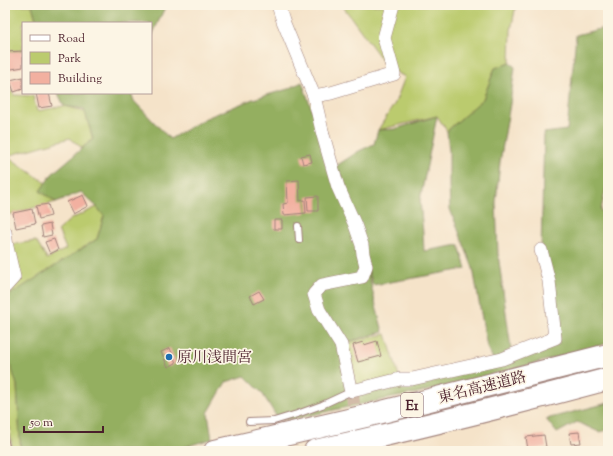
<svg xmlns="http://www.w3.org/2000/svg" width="613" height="456" viewBox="0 0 613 456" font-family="'Sorts Mill Goudy','Noto Serif JP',serif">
<rect width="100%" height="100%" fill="#fcf5e5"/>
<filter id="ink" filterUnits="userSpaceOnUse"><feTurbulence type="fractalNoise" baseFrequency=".025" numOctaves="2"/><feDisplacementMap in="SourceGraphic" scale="8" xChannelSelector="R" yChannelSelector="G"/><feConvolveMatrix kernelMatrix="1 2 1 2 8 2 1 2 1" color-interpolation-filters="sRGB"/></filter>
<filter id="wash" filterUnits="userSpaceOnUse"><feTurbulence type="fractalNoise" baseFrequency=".012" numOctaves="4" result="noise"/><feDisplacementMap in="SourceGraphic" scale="16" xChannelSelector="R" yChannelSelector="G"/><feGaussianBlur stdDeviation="0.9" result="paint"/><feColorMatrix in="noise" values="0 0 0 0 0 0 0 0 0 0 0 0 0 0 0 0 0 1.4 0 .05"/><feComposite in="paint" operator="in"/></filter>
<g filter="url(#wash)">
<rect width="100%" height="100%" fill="#f5e3c9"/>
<path fill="#bbcb6e" stroke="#82754c" d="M 5,5 L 32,5 L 37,23 L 23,23 L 23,51 L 5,51 Z
M 342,5 L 516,5 L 511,30 L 510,63 L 495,68 L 483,99 L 447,131 L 437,116 L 378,130 L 395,103 L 405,77 L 387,67 Z
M 5,84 L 14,95 L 33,96 L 37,111 L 64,106 L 85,111 L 93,139 L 82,148 L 70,138 L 7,156 L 46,183 L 40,191 L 56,202 L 7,215 L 5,209 Z
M 97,207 L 104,216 L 97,239 L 8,297 L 8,295 L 5,297 L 5,273 L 7,245 L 36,241 L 47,259 L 66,249 L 58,230 L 71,219 Z
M 5,330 L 17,385 L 20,439 L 21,451 L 12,451 L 10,427 L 5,425 Z
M 386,334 L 400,379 L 350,388 L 344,343 Z"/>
<path fill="#94af61" stroke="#6f6746" d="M 32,5 L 166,5 L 151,38 L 151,23 L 37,23 Z
M 608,27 L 608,179 L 601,210 L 608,221 L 608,343 L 533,364 L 422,392 L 352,406 L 294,419 L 278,419 L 262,393 L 245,376 L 226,382 L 208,413 L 212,439 L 170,451 L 21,451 L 20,439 L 17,385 L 5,348 L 5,298 L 97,239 L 104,216 L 97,207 L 81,192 L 56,202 L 40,191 L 52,174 L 93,139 L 84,109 L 64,106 L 58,93 L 131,93 L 134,101 L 170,139 L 206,118 L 253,99 L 288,89 L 302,82 L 333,168 L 359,151 L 374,144 L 378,130 L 395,129 L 437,116 L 420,200 L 423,233 L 424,251 L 459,245 L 466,269 L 373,285 L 366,263 L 376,306 L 383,332 L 344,343 L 352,391 L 490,365 L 559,344 L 557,308 L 541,250 L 544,133 L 567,130 L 576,35 Z
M 510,63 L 515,67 L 510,104 L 500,162 L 496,202 L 498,254 L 511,349 L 494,361 L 487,347 L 473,268 L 450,209 L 449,186 L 449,151 L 447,131 L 483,99 L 495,68 Z
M 608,403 L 608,430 L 599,432 L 577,422 L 557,433 L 546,419 Z"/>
<g id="blocks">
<path fill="#f2b0a0" d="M 23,51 L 23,67 L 6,70 L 5,52 Z
M 23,77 L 23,89 L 14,92 L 10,80 Z
M 36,93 L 49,93 L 52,106 L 39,108 Z
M 310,154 L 312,162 L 303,164 L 301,156 Z
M 299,180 L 300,201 L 305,200 L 306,213 L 284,215 L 283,204 L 288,203 L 287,181 Z
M 83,195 L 88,206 L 73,214 L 67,202 Z
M 318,196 L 318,211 L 308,211 L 307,197 Z
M 48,204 L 51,216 L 39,219 L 36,206 Z
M 32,209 L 35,224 L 16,228 L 13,213 Z
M 274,220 L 282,220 L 282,229 L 274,229 Z
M 50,224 L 52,235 L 43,237 L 41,226 Z
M 54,239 L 58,250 L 50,254 L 45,242 Z
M 259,291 L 264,299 L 254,304 L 250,296 Z
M 377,341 L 381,356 L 358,362 L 353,345 L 363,342 L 364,345 Z
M 170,348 L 176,363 L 168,367 L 161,352 Z
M 5,432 L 6,432 L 11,451 L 5,451 Z
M 579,432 L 581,443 L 571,444 L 569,433 Z
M 544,435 L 546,447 L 528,450 L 526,437 Z
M 513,448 L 514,451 L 498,451 L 498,449 Z"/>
</g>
</g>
<g filter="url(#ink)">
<use href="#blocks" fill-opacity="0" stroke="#a0817a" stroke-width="1"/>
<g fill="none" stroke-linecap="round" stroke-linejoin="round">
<path stroke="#d3bca9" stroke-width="13" stroke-dasharray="13 6" stroke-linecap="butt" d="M 352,391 L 356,425"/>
<g stroke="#a0817a" stroke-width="8">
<path id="service" d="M 298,226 L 299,240
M 249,422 L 274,421 L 297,414 L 322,405 L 352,391"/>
</g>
<g stroke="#a0817a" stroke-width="14">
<path id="minor" d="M 278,5 L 283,21 L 314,96
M 393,5 L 384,38 L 394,74 L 331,93 L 314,96 L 323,135 L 338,187 L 355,225 L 362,245 L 363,254 L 366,266 L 362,277 L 322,285 L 314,294 L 319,310 L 341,345 L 350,388 L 352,391 L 400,379 L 412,379 L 502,359 L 555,338 L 549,281 L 541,250
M 5,232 L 7,247 L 14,277 L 5,287"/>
</g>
<g stroke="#a0817a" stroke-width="24">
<path id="motorway" d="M 215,451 L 370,415 L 608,355
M 315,451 C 413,429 511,405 608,379"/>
</g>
<use href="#service" stroke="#fff" stroke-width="6"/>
<use href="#minor" stroke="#fff" stroke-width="13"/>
<use href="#motorway" stroke="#fff" stroke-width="22"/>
</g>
</g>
<circle fill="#1f6fb2" stroke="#fcf5e5" stroke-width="1.5" cx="169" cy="357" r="4"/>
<g text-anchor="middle" stroke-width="3.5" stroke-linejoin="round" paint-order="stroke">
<rect fill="#fcf5e5" stroke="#7f5f63" stroke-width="1" x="401" y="393" width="22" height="24" rx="3"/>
<g font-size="14" font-weight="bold" fill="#4a1f2b">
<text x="412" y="410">E1</text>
</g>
<g font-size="15" fill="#4a1f2b" stroke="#fcf5e5" text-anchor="start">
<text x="177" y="362">原川浅間宮</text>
</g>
<g font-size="15" fill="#4a1f2b" stroke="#fcf5e5">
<text transform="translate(482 387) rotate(-14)" y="5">東名高速道路</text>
</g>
</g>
<rect width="613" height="456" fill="none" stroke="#fcf5e5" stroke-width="20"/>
<rect x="22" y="22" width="130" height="72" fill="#fcf5e5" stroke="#b59f9b"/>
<rect x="30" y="35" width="20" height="6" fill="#ffffff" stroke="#b59f9b"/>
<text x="58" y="42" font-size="12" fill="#4a1f2b">Road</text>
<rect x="30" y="52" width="20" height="12" fill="#bbcb6e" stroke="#b59f9b"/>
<text x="58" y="62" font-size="12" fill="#4a1f2b">Park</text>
<rect x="30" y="72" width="20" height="12" fill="#f2b0a0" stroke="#b59f9b"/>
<text x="58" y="82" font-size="12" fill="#4a1f2b">Building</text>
<path d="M24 426v6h79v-6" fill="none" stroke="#4a1f2b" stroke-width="2"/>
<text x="30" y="426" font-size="12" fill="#4a1f2b" stroke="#fcf5e5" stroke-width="3" paint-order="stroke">50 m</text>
</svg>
